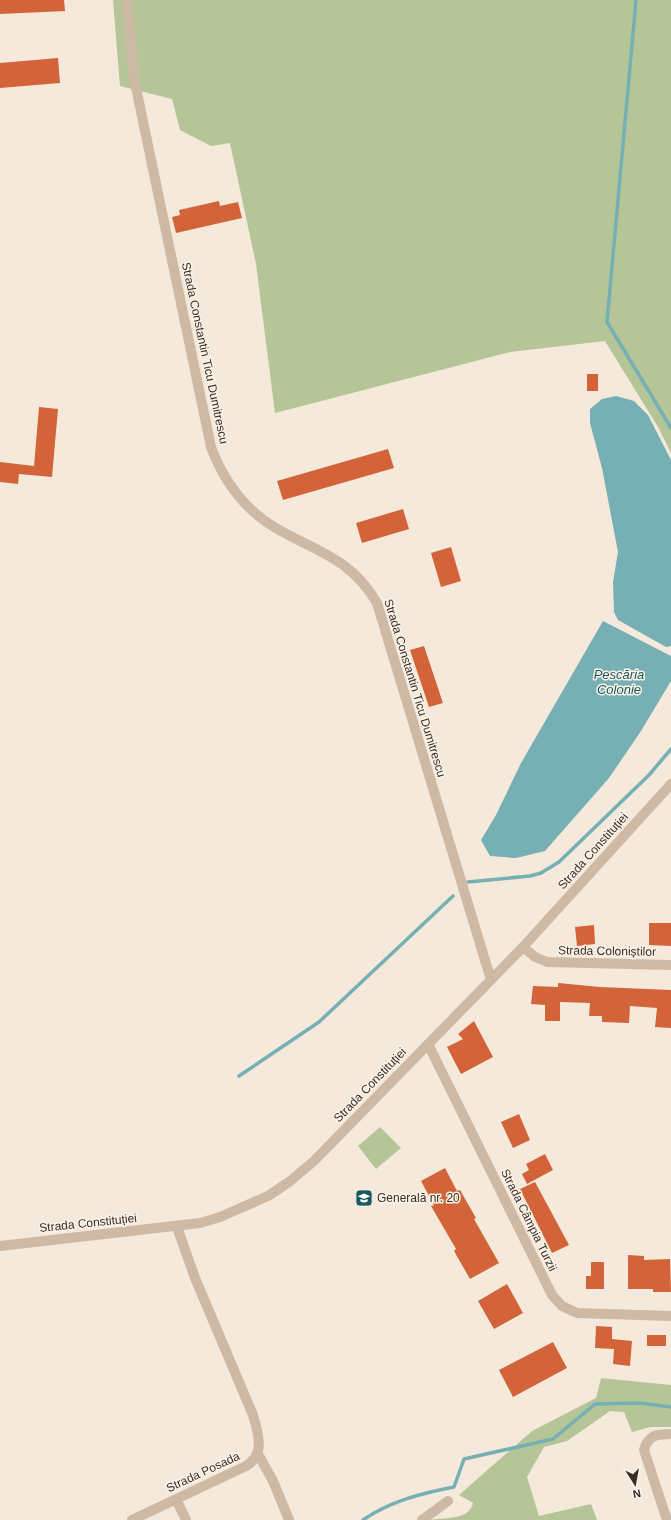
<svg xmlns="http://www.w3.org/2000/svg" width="671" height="1520" viewBox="0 0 671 1520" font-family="Helvetica,sans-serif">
<rect width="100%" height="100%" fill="#f4e9da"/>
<path fill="#b5c598" d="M 113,0 L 671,0 L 671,453 L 658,427 L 605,341 L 510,352 L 275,413 L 256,264 L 230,143 L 211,146 L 180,130 L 172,99 L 120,86 Z
M 380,1127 L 401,1148 L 376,1169 L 358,1146 Z
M 601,1378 L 671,1385 L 671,1427 L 650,1427 L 632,1432 L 624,1412 L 610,1411 L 567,1441 L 544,1447 L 527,1477 L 539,1516 L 591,1504 L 597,1520 L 430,1520 C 448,1517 469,1520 473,1503 L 459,1495 L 532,1431 L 596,1398 Z"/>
<path fill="#76b0b5" d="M 616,396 L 634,401 L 648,415 L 671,460 L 671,646 L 666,647 L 618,620 L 614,612 L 613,582 L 618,552 L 602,468 L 590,423 L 590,409 L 602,399 Z
M 603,621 L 671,656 L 671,681 L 641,731 L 609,778 L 545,851 L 516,858 L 490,856 L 481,840 L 496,815 L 521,763 Z"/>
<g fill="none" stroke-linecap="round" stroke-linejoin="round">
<path stroke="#76b0b5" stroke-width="3.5" d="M 636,0 L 607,322 L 671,428
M 468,882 L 530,876 L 541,873 L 559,862 L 649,775 L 671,749
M 239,1076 L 319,1022 L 453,896
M 363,1520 C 390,1501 423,1493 454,1487 L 464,1459 L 553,1439 L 595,1404 L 640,1403 L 671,1407"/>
</g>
<path fill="#d36439" d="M 0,0 L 64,0 L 65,11 L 0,14 Z
M 58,58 L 60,83 L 0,88 L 0,63 Z
M 219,201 L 220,206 L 238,202 L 242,218 L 176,233 L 172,217 L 180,215 L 179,210 Z
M 587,374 L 598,374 L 598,391 L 587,391 Z
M 39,407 L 58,409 L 52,477 L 19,474 L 18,484 L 0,482 L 0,462 L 34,466 Z
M 388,449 L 394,468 L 283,500 L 277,481 Z
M 403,509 L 409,529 L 362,543 L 356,523 Z
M 451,547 L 461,581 L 441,587 L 431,553 Z
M 424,646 L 443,703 L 429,707 L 410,650 Z
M 649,923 L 671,923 L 671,946 L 649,945 Z
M 594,925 L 595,944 L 577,946 L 575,927 Z
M 558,983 L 600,987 L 671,990 L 671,1028 L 655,1027 L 657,1008 L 630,1006 L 629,1023 L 602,1022 L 602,1016 L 589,1016 L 590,1003 L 560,1002 L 560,1021 L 545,1021 L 545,1005 L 531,1004 L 533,986 L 558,987 Z
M 474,1021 L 493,1057 L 461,1074 L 447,1047 L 463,1039 L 458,1034 Z
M 519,1114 L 530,1140 L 513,1148 L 501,1122 Z
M 545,1154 L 553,1170 L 527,1184 L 522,1174 L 529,1170 L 526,1164 Z
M 445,1168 L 457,1191 L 460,1190 L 476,1218 L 474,1219 L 499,1263 L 470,1279 L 454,1251 L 456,1249 L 431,1206 L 434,1205 L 421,1181 Z
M 535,1182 L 569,1245 L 552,1253 L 520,1189 Z
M 628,1255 L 644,1256 L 644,1260 L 670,1259 L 671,1292 L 653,1292 L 653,1289 L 628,1289 Z
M 591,1262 L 604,1262 L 604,1289 L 586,1289 L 586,1276 L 591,1276 Z
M 507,1284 L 523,1313 L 494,1329 L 478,1301 Z
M 596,1326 L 612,1327 L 612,1339 L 632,1341 L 630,1366 L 613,1364 L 614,1349 L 595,1348 Z
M 647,1335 L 666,1335 L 666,1346 L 647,1346 Z
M 553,1342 L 567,1368 L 513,1397 L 499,1370 Z"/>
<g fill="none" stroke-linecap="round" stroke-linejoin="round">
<path stroke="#ceb9a5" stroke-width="10" d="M 127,0 L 134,78 L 211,447 C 223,479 243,508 274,527 C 316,552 350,557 377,603 L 491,980
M 523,947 L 535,957 L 547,962 L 671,965
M 428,1044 L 552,1295 L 562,1306 L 577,1313 L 671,1316
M 0,1246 L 200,1223 L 220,1217 L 268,1196 L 289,1182 L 314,1161 L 523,947 L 671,784
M 258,1454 L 273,1481 L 289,1520
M 176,1499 L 186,1520
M 132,1520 L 246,1466 C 266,1454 258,1434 253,1415 L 195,1278 L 177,1227
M 422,1520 L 448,1501
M 667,1520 L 644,1450 C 648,1435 657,1434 671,1434"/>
</g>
<defs>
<g id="school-square" transform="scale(0.9)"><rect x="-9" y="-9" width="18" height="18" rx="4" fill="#18585f" stroke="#fbf3e7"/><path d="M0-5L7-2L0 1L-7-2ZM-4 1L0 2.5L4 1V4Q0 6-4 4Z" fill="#fff"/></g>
</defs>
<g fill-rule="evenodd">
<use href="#school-square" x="364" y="1198"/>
</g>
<g text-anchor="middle" stroke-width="3" stroke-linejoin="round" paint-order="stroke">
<g font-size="12" fill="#392d27" stroke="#fbf3e7">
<text transform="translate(205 353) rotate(78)" y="4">Strada Constantin Ticu Dumitrescu</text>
<text transform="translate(415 688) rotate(73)" y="4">Strada Constantin Ticu Dumitrescu</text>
<text transform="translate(593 851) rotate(-48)" y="4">Strada Constituției</text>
<text transform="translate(607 951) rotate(1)" y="4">Strada Coloniștilor</text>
<text transform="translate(370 1085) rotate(-46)" y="4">Strada Constituției</text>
<text transform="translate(529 1220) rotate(64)" y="4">Strada Câmpia Turzii</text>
<text transform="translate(88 1223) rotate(-6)" y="4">Strada Constituției</text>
<text transform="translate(203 1472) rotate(-25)" y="4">Strada Posada</text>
</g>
<g font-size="12" fill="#392d27" stroke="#fbf3e7" text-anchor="start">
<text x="377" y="1202">Generală nr. 20</text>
</g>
<g font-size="13" font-style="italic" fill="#18585f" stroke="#fbf3e7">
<text x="619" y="679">Pescăria<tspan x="619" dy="15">Colonie</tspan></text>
</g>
</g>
<g transform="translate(635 1484) rotate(169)" stroke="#fbf3e7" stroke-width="3" paint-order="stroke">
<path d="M0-3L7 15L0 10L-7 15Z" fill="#392d27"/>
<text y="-6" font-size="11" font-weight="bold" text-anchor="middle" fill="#392d27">N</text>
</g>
</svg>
